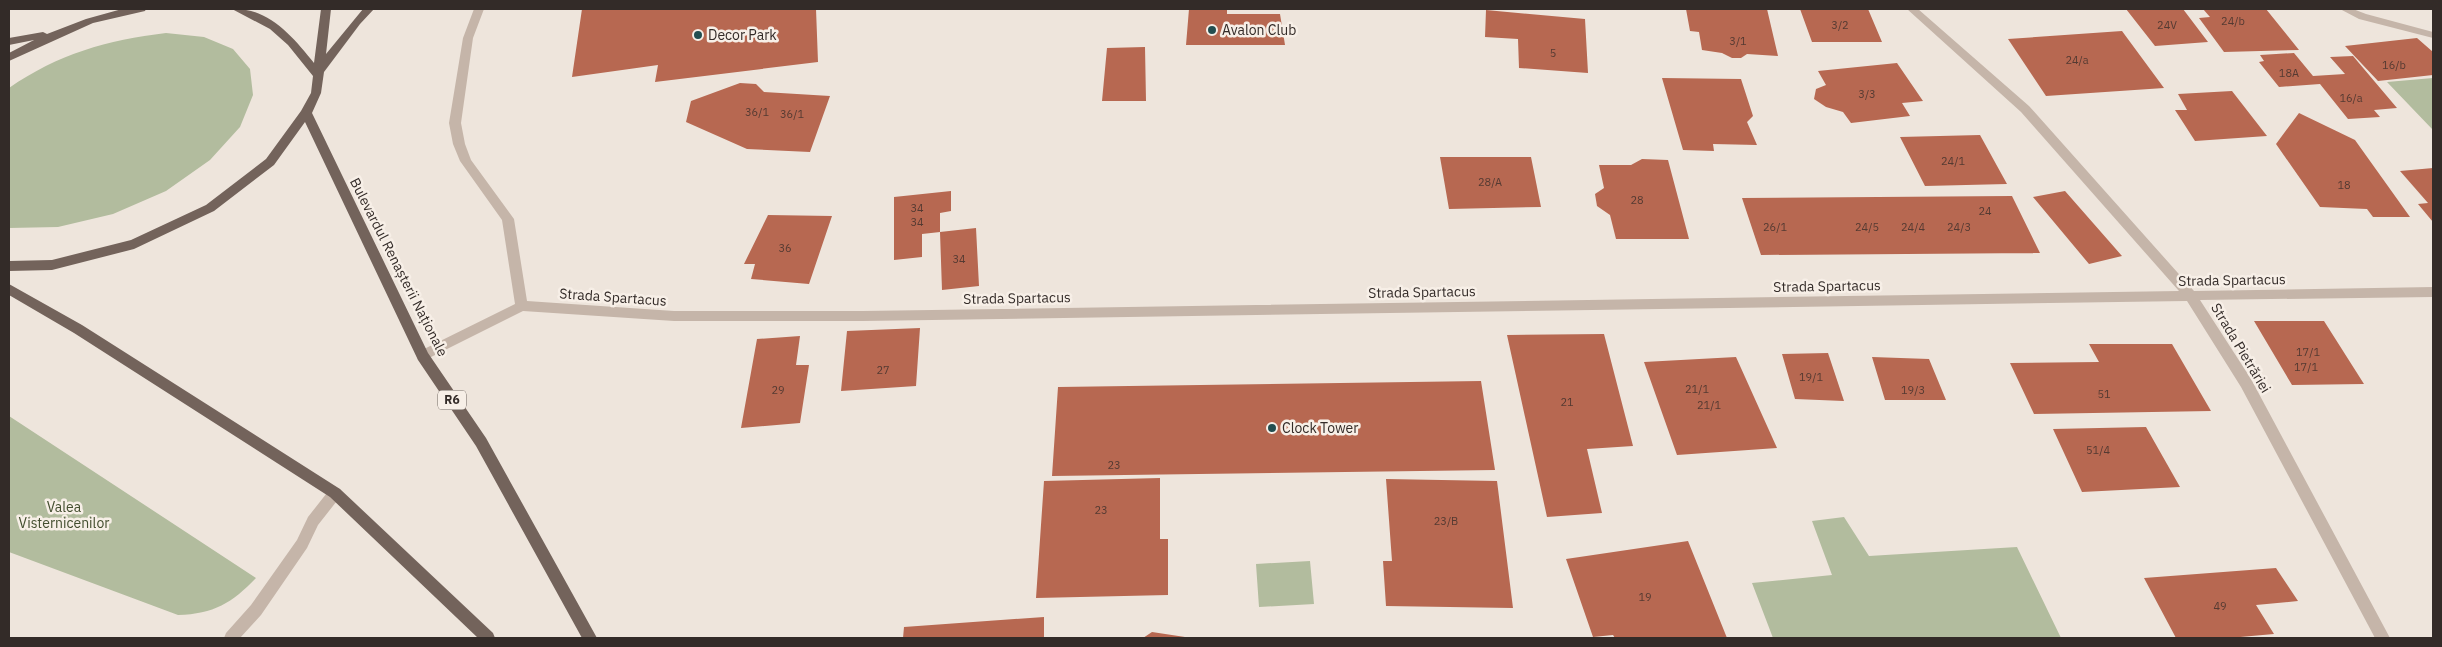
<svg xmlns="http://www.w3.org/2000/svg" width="2442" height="647" viewBox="0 0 2442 647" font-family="'IBM Plex Sans',sans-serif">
<rect width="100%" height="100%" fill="#eee5dc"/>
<path fill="#b2bc9e" d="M 166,33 L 204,37 L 233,49 L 250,69 L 253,95 L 240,127 L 210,160 L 166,191 L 113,214 L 58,227 L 9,228 L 9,88 C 58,54 107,40 166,33 Z
M 2433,78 L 2433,130 L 2387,82 Z
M 9,416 L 256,578 C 232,603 214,614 178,615 L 9,552 Z
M 1844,517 L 1869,556 L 2017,547 L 2061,638 L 1773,638 L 1752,583 L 1832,575 L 1812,521 Z
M 1310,561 L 1314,604 L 1259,607 L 1256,564 Z"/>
<path fill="#b76851" d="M 582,9 L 816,9 L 818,62 L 655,82 L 658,65 L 572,77 Z
M 1189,9 L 1227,9 L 1227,14 L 1280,14 L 1285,45 L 1186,45 Z
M 1686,9 L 1767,9 L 1778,56 L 1747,54 L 1741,58 L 1732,58 L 1722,53 L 1702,50 L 1699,32 L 1690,31 Z
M 1800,9 L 1868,9 L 1882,42 L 1812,42 Z
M 2126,9 L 2183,9 L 2208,42 L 2155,46 Z
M 2203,9 L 2266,9 L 2299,50 L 2224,52 L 2199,18 L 2210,17 Z
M 1486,10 L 1585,19 L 1588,73 L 1519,68 L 1518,39 L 1485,37 Z
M 2122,31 L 2164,88 L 2046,96 L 2008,39 Z
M 2417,38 L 2433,52 L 2433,75 L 2378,81 L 2345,46 Z
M 1145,47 L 1146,101 L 1102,101 L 1107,48 Z
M 2294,53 L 2313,76 L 2345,74 L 2330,57 L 2353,56 L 2397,108 L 2374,110 L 2380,117 L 2348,119 L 2320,84 L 2279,87 L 2259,62 L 2264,61 L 2260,55 Z
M 1897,63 L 1923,101 L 1902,103 L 1910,116 L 1851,123 L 1843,112 L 1826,107 L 1814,99 L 1816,89 L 1826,85 L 1818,71 Z
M 1662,78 L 1741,79 L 1753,116 L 1747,122 L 1757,145 L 1713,144 L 1714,151 L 1683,150 Z
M 740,83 L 756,84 L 764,92 L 830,96 L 810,152 L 747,149 L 686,122 L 691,101 Z
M 2232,91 L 2267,136 L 2195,141 L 2175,110 L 2187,110 L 2178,94 Z
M 2299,113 L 2355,140 L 2410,217 L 2373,217 L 2367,209 L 2320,207 L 2276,144 Z
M 1980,135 L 2007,184 L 1925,186 L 1900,137 Z
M 1440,157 L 1531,157 L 1541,207 L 1449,209 Z
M 1642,159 L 1668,160 L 1689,239 L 1616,239 L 1610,215 L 1597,206 L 1595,194 L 1604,188 L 1599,165 L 1631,165 Z
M 2433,168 L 2433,222 L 2418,204 L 2428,203 L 2400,171 Z
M 951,191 L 951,211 L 940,213 L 940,232 L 922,234 L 922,257 L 894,260 L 894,197 Z
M 2065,191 L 2122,256 L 2089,264 L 2033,197 Z
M 2012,196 L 2040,253 L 1761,255 L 1742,198 Z
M 768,215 L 832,216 L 809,284 L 751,279 L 755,264 L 744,264 Z
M 976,228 L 979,286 L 942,290 L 940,232 Z
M 2254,321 L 2324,321 L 2364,384 L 2292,385 Z
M 920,328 L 916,386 L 841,391 L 847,331 Z
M 1604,334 L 1633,446 L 1587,449 L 1602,513 L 1547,517 L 1507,335 Z
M 800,336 L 796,365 L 809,365 L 800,423 L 741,428 L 757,339 Z
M 2089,344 L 2172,344 L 2211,411 L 2034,414 L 2010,363 L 2099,362 Z
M 1828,353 L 1844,401 L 1795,399 L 1782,354 Z
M 1736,357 L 1777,448 L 1677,455 L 1644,362 Z
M 1872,357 L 1929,359 L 1946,400 L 1885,400 Z
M 1481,381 L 1495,470 L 1052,476 L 1058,387 Z
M 2146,427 L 2180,487 L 2082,492 L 2053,429 Z
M 1160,478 L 1160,539 L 1168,539 L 1168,595 L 1036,598 L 1044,481 Z
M 1386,479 L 1497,481 L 1513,608 L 1386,606 L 1383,561 L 1392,561 Z
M 1688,541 L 1727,638 L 1615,638 L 1613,635 L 1593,637 L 1566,559 Z
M 2276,568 L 2298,601 L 2256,605 L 2274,634 L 2229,638 L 2176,638 L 2144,578 Z
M 1044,617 L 1044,638 L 903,638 L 904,627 Z
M 1152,632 L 1185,637 L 1184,638 L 1143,638 Z"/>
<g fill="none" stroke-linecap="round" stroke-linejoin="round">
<path fill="#c5b5a9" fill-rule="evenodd" d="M 474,9 L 484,9 L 473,38 L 461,123 L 465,144 L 471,160 L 514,219 L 527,301 L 674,311 L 863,311 L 2179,291 L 2021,112 L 1907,9 L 1918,9 L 2029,106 L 2194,291 L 2433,287 L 2433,297 L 2200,300 L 2251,379 L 2390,638 L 2375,638 L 2241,387 L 2187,301 L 863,321 L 674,321 L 523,311 L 423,361 L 418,360 L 417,356 L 418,352 L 515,304 L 502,220 L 460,161 L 453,144 L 449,123 L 463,38 Z
M 2340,9 L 2353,9 L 2366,14 L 2433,32 L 2433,38 L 2359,19 Z
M 335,487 L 340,489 L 342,493 L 340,497 L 318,525 L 307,548 L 261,615 L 240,638 L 224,638 L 226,633 L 251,605 L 297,540 L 308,517 L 330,489 Z"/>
<path fill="#73635b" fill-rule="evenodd" d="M 122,9 L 146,9 L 145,11 L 93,23 L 9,61 L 9,53 L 34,40 L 9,45 L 9,38 L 43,32 L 47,34 L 86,19 Z
M 232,9 C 268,7 293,37 314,63 L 321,9 L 331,9 L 326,54 L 363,9 L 374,9 L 360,24 L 324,72 L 321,93 L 312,113 L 428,353 L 486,438 L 597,638 L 582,638 L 476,446 L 418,360 L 305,122 L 274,165 L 214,211 L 134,249 L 52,270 L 9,271 L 9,261 L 52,260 L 131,240 L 206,205 L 266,159 L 301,111 L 311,93 L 313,76 L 288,45 L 270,29 Z
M 9,284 L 82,325 L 340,489 L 493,633 L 495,638 L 478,638 L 330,497 L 74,333 L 9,295 Z"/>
</g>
<g fill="#234e50" stroke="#f7efe7" stroke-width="2">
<circle cx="1212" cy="30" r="5"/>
<circle cx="698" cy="35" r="5"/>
<circle cx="1272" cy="428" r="5"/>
</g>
<g text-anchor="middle" stroke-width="5" stroke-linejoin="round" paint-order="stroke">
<g font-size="11" fill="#543a32">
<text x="2233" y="25">24/b</text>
<text x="1840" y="29">3/2</text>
<text x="2167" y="29">24V</text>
<text x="1738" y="45">3/1</text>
<text x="1553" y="57">5</text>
<text x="2077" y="64">24/a</text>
<text x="2394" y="69">16/b</text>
<text x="2289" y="77">18A</text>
<text x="1867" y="98">3/3</text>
<text x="2351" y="102">16/a</text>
<text x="757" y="116">36/1</text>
<text x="792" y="118">36/1</text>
<text x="1953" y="165">24/1</text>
<text x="1490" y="186">28/A</text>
<text x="2344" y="189">18</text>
<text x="1637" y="204">28</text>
<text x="917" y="212">34</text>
<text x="1985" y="215">24</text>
<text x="917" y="226">34</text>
<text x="1775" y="231">26/1</text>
<text x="1867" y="231">24/5</text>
<text x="1913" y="231">24/4</text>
<text x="1959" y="231">24/3</text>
<text x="785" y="252">36</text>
<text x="959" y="263">34</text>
<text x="2308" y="356">17/1</text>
<text x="2306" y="371">17/1</text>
<text x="883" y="374">27</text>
<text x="1811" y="381">19/1</text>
<text x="1697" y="393">21/1</text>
<text x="778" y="394">29</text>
<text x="1913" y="394">19/3</text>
<text x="2104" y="398">51</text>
<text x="1567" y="406">21</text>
<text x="1709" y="409">21/1</text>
<text x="2098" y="454">51/4</text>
<text x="1114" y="469">23</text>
<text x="1101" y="514">23</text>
<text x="1446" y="525">23/B</text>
<text x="1645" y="601">19</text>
<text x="2220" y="610">49</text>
</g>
<rect fill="#f7efe7" stroke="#6e6661" stroke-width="1" x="438" y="390.5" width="28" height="19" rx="4"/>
<g font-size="12" font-weight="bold" fill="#332b28">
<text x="452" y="404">R6</text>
</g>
<g font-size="14" fill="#332b28" stroke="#f7efe7" text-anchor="start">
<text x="1222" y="35">Avalon Club</text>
<text x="708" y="40">Decor Park</text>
<text x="1282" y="433">Clock Tower</text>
</g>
<g font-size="14" fill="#332b28" stroke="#f7efe7">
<text transform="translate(399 267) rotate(63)" y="5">Bulevardul Renașterii Naționale</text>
<text transform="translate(2232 280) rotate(-1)" y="5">Strada Spartacus</text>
<text transform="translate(1827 286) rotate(-1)" y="5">Strada Spartacus</text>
<text transform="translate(1422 292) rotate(-1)" y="5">Strada Spartacus</text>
<text transform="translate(613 297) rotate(4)" y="5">Strada Spartacus</text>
<text transform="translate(1017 298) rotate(-1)" y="5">Strada Spartacus</text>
<text transform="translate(2241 348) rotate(59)" y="5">Strada Pietrăriei</text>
</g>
<g font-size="14" fill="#434e2f" stroke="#f7efe7">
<text x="64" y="512">Valea<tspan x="64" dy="16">Visternicenilor</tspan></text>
</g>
</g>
<rect width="2442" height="647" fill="none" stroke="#332b28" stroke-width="20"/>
</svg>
